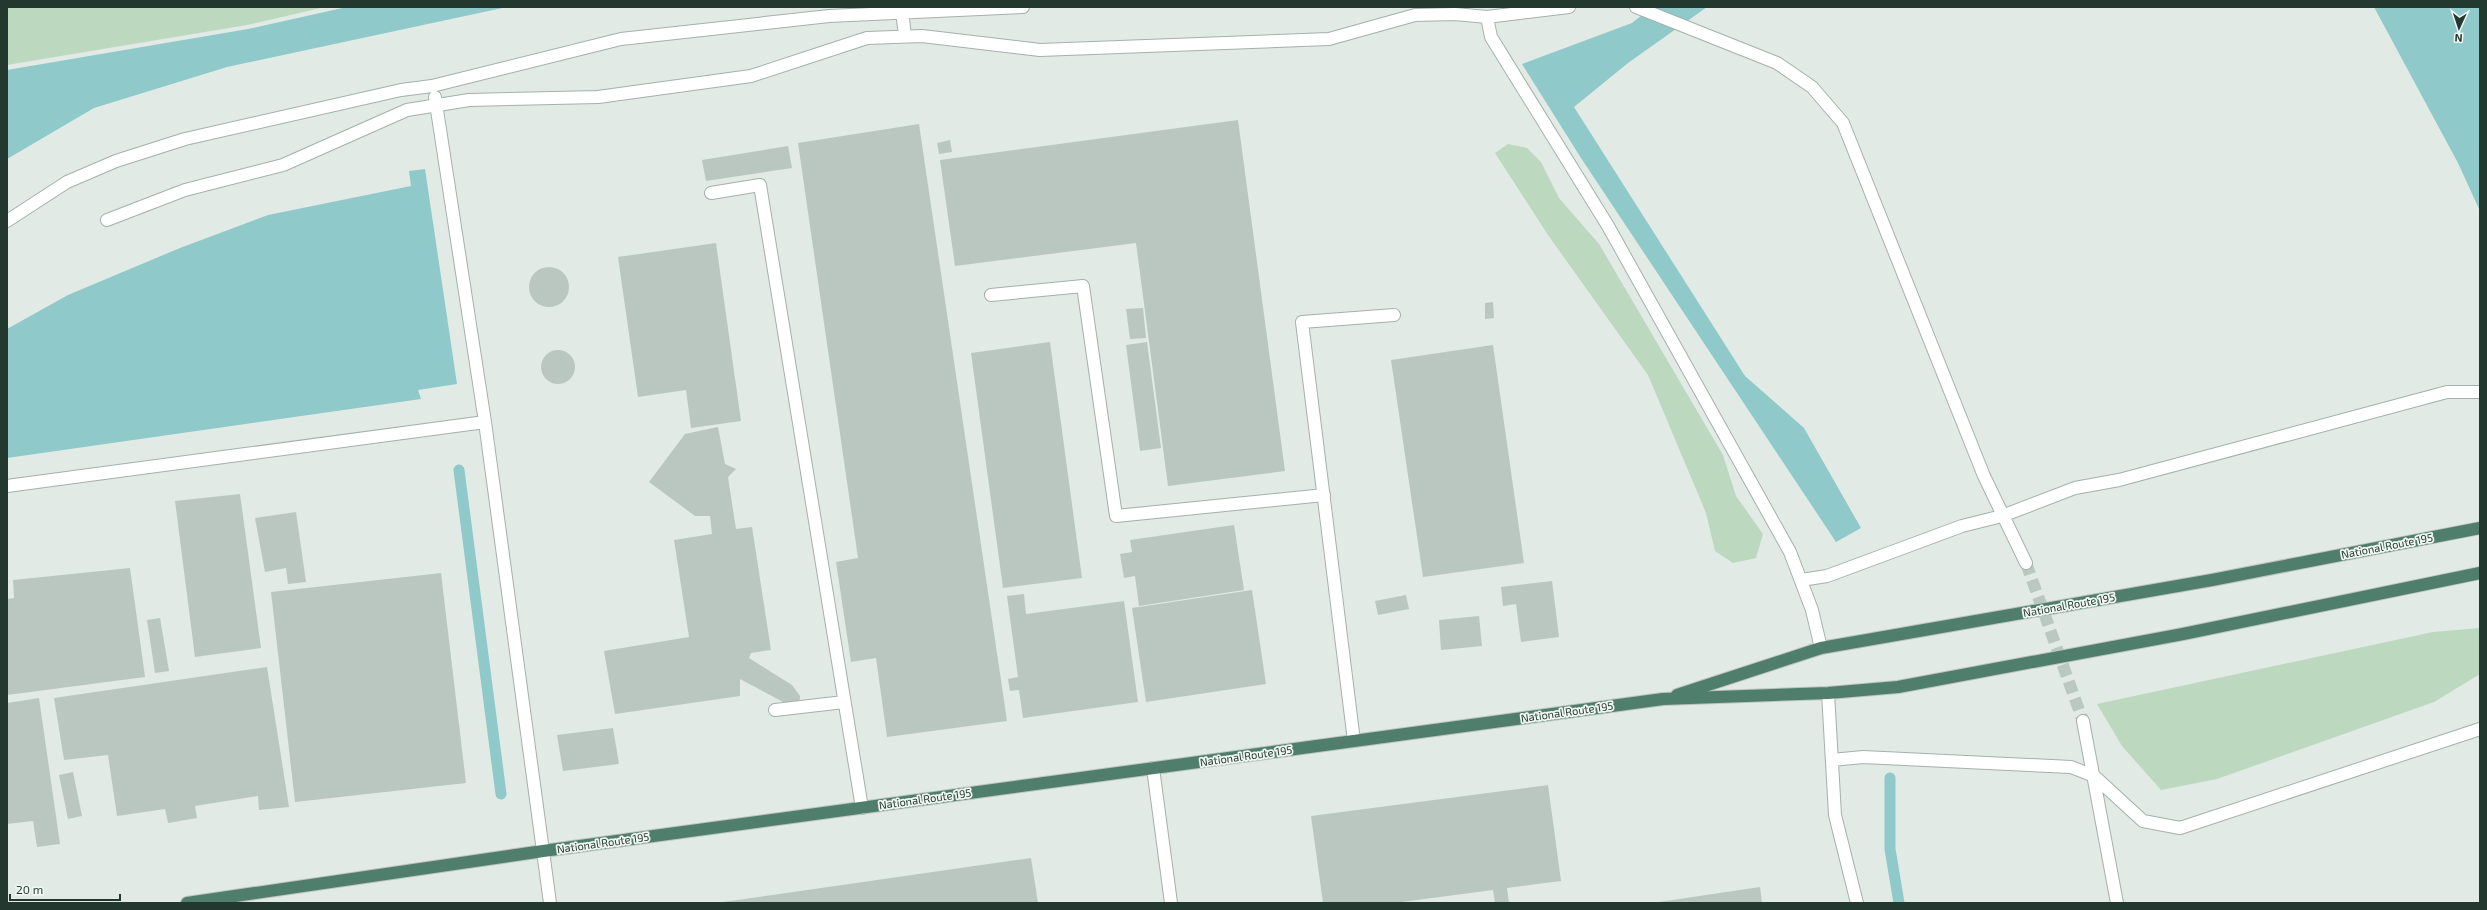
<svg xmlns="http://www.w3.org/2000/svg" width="2487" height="910" viewBox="0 0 2487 910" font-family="'Exo 2',sans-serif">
<rect width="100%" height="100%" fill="#e1eae5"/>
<path fill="#bcd9c0" d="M 7,7 L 325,7 L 247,25 L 7,65 Z
M 1508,144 L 1527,148 L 1541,162 L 1559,198 L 1599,244 L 1723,455 L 1736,496 L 1763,534 L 1756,558 L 1733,563 L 1715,551 L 1706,513 L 1648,375 L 1548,235 L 1495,153 Z
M 2480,628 L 2480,674 L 2434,702 L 2217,779 L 2161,790 L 2122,746 L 2097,704 L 2433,632 Z"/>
<path fill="#8fc9c9" d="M 347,7 L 507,7 L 227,67 L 94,108 L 7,159 L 7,70 L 248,29 Z
M 1652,7 L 1707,7 L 1628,63 L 1574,107 L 1745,376 L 1804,428 L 1861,528 L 1836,542 L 1581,158 L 1522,64 L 1632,23 Z
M 2374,7 L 2480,7 L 2480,211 L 2458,163 Z
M 425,169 L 457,384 L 418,390 L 421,399 L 7,458 L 7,329 L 68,295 L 180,248 L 268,215 L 411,186 L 409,171 Z"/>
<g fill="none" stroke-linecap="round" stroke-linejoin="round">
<path stroke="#8fc9c9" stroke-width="11" d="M 459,470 L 501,794
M 1890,778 L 1890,849 L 1899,903"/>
</g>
<path fill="#bac7c0" d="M 1238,120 L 1285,471 L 1168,486 L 1136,243 L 955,266 L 940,160 Z
M 919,124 L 1007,721 L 887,737 L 876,658 L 851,662 L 836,562 L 858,558 L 798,143 Z
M 950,140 L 952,152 L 939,154 L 937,143 Z
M 788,146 L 792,168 L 706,181 L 702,160 Z
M 716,243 L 741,421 L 691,428 L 686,390 L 638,397 L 618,257 Z
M529 287a20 20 0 1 1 40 0a20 20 0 1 1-40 0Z
M 1493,302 L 1494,318 L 1485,319 L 1485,303 Z
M 1143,308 L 1146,338 L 1130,339 L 1126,309 Z
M 1050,342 L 1082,578 L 1003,588 L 971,353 Z
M 1147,342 L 1161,448 L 1140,451 L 1126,345 Z
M 1493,345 L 1524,563 L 1423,577 L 1391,360 Z
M541 367a17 17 0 1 1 34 0a17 17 0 1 1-34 0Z
M 718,427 L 725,464 L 736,469 L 728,477 L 736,529 L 752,527 L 771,650 L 751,653 L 749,658 L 792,685 L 800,696 L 800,699 L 797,702 L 785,703 L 740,679 L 740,696 L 615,714 L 604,651 L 689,637 L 674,540 L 712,534 L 710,516 L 695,516 L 649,482 L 685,434 Z
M 240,494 L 261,648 L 195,657 L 175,501 Z
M 296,512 L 306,582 L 288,584 L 286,568 L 265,572 L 255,518 Z
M 1234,525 L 1244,590 L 1139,606 L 1135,576 L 1124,578 L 1120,554 L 1132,552 L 1130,540 Z
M 130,568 L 145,677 L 7,695 L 7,599 L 14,598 L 13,580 Z
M 441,573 L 466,783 L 295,802 L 271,592 Z
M 1552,581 L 1559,637 L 1521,642 L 1516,604 L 1503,606 L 1501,587 Z
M 1252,590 L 1266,684 L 1146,702 L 1132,608 Z
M 1024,594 L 1026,614 L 1124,601 L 1138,702 L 1023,718 L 1019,690 L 1010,691 L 1008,679 L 1018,677 L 1007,596 Z
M 1406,595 L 1409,609 L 1378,615 L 1375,601 Z
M 1479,616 L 1482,646 L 1441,650 L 1439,620 Z
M 160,618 L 169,671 L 155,673 L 147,620 Z
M 267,667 L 289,807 L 259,810 L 258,796 L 195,806 L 197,818 L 168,823 L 165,809 L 117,816 L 108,755 L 64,760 L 54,698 Z
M 39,698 L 60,844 L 37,847 L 33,821 L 7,824 L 7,703 Z
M 613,728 L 619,764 L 563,771 L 557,735 Z
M 73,772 L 82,816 L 68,819 L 59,775 Z
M 1548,785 L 1561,881 L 1507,888 L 1509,903 L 1495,903 L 1493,890 L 1394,903 L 1323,903 L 1311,816 Z
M 1031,858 L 1038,903 L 724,903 L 723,902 Z
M 1760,887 L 1762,903 L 1659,903 L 1659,902 Z"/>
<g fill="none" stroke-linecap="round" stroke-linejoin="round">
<path stroke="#bbc7c1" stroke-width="12" stroke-dasharray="12 6" stroke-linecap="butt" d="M 2026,563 L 2083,721"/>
<g stroke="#a4b1ab" stroke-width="14">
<path id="service" d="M 711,193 L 760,185 L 862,808
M 991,295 L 1083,286 L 1116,516 L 1324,495
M 775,710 L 844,702
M 1354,741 L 1302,322 L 1394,315
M 1153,768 L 1171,903"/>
</g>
<g stroke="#a4b1ab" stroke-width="14">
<path id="minor" d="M 1636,7 L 1777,63 L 1812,87 L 1843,123 L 1984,476 L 2026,563
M 902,12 L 905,35
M 1487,17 L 1491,37 L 1608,226 L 1790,552 L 1812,610 L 1821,648
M 435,97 L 485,422 L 550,903
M 107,220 L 185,190 L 283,165 L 407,110 L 469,100 L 598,97 L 751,76 L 867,38 L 922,36 L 1040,50 L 1329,39 L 1415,15 L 1455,14 L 1487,17 L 1569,7
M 7,221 L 67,182 L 116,161 L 185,139 L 401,90 L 432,86 L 621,39 L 829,16 L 1023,7
M 7,486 L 485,422
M 1801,580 L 1827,576 L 1962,526 L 2002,516 L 2075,488 L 2119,480 L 2447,392 L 2480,392
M 1828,693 L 1835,815 L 1857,903
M 2083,721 L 2117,903
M 1832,760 L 1863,757 L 2071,767 L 2094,776 L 2143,821 L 2180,828 L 2480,729"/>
</g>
<g stroke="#bdc4c1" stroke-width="14">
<path id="trunk" d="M 1677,695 L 1821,648 L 2212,580 L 2480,528
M 187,903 L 543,851 L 1663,699 L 1828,693 L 1898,687 L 2183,634 L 2480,573"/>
</g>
<use href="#service" stroke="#fff" stroke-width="12"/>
<use href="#minor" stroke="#fff" stroke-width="12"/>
<use href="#trunk" stroke="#4f7e6c" stroke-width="12"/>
</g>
<g text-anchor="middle" stroke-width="3.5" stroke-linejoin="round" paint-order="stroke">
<g font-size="11" fill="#233930" stroke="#f1f7f3">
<text transform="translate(2387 546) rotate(-11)" y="4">National Route 195</text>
<text transform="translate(2069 605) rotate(-10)" y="4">National Route 195</text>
<text transform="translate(1567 712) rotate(-8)" y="4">National Route 195</text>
<text transform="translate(1246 756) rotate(-8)" y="4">National Route 195</text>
<text transform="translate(925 799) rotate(-8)" y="4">National Route 195</text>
<text transform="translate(603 843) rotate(-8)" y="4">National Route 195</text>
</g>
</g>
<rect width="2487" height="910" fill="none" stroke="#233930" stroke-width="16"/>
<g transform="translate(2459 28) rotate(183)" stroke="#f1f7f3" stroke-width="3" paint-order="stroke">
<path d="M0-3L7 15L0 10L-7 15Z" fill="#233930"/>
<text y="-6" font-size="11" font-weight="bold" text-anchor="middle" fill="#233930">N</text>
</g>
<path d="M10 894v6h110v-6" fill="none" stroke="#233930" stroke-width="2"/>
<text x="16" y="894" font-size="12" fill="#233930" stroke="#f1f7f3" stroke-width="3" paint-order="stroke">20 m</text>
</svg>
